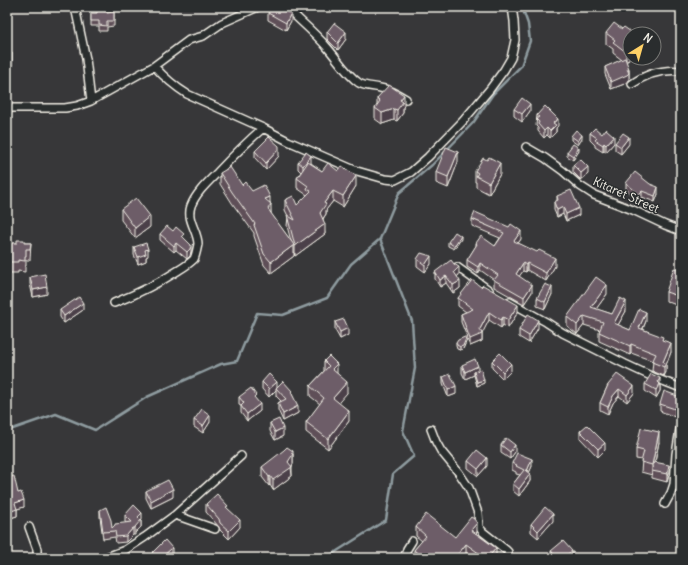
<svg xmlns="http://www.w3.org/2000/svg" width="688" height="565" viewBox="0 0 688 565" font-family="Delius,sans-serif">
<rect width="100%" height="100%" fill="#373739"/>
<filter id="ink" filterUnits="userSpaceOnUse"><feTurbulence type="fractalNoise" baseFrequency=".025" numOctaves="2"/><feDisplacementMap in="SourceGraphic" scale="8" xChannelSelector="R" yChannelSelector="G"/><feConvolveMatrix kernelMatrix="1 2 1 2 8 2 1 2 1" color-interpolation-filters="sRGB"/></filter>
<g filter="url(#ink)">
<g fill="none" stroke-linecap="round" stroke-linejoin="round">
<path stroke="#8e9b9f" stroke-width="2.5" d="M 7,431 L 56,414 L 95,430 L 147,397 L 221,364 L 237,361 L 257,313 L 283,315 L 327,298 L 351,264 L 380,239
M 326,558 L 386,520 L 393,474 L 414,456 L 403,431 L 415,368 L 412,321 L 380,239 L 399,193 L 432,165 L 473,123 L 493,94 L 521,66 L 530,41 L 528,24 L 522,7"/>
<g stroke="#f4f1e8" stroke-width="10">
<path id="street" d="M 75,7 L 86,59 L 91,101
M 286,7 C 299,20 314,32 326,46 C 337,58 346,74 359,83 C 366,87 373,86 380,88 C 389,89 398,94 406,99
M 154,66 C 164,77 174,86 187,94 L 263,128 L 288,141 L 357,171 L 385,179 L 395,180 L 411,172 L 428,157 L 463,121 L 490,89 L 504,70 L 511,58 L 515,40 L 514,21 L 512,7
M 632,84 C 646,74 663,69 681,71
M 7,108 L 65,108 L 77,106 L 91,101 L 154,66 L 189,40 L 203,36 L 222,23 L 258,7
M 526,147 L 545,158 L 563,171 L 580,186 L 594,195 L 633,210 L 665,225 L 681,231
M 457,267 L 489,290
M 510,302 L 546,322 L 563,333 L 625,364 L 653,377 L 681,388
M 114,303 C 137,294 159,283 179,270 C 184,267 190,263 194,259 C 196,255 197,249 198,244 C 198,231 186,220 191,206 C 196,193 208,182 217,173 C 232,157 247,142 263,128
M 431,429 L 436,442 L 441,451 L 459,473 L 469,488 L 478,513 L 479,527 L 483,532 L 506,550 L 508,552 L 508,558
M 665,504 L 671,493 L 674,484 L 676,454 L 681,423
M 175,515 L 215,529
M 29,527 L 37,549 L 37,558
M 100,558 L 104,558 L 125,550 L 145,537 L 175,515 L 241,456
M 406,558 L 405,556 L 407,549 L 412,541"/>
</g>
<use href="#street" stroke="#2a2d2e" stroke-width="7"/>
</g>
<path fill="#5e5059" stroke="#f4f1e8" d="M 104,11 L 107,13 L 114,12 L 114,26 L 107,27 L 107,31 L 99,31 L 99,26 L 91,26 L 91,13 L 97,13 Z
M 268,13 L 291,21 L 286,30 L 268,20 Z
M 622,29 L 630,34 L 630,57 L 626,62 L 629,69 L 629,80 L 627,83 L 611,89 L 605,74 L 605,67 L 622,60 L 613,53 L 613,49 L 606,44 L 606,33 Z
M 327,32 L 346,39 L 338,50 L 327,39 Z
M 7,54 L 12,62 L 12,69 L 7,70 Z
M 377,98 L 404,106 L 403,107 L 403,113 L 397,121 L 394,120 L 382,124 L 375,119 L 375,108 L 377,106 Z
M 514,109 L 530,111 L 522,122 L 514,116 Z
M 537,115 L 558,126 L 556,128 L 556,132 L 550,138 L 547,135 L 544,138 L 538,131 L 538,128 L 536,126 Z
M 590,133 L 614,143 L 606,152 L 604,151 L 603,152 L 595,147 L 595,145 L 590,140 Z
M 571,136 L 582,139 L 578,145 L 571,140 Z
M 615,143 L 629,144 L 621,154 L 615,150 Z
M 255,151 L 279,156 L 266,170 L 255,158 Z
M 579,151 L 573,160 L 567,156 L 567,152 Z
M 298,162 L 311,163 L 322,171 L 356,186 L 343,207 L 333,201 L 326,210 L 326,214 L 323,219 L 325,234 L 295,256 L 294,252 L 294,256 L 271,273 L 264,265 L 254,236 L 254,233 L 232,203 L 220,184 L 220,173 L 242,185 L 270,202 L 271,214 L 291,241 L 287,226 L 288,216 L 285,210 L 285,200 L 297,205 L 307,195 L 297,188 L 297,178 L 301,172 L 298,169 Z
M 458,162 L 448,188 L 436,183 L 436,172 Z
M 573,165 L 588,174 L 581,180 L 573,172 Z
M 475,171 L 500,174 L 489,194 L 476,187 L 476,182 L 475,182 Z
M 626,183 L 658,194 L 655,202 L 642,197 L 639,201 L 626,189 Z
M 557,196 L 579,215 L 566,221 L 563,214 L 557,217 L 554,210 L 554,202 L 557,201 Z
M 121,209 L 150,227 L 135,238 L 121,220 Z
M 472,219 L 521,239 L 518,243 L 555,266 L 546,281 L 527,270 L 526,272 L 523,271 L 519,276 L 532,292 L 524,304 L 494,287 L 494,280 L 483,272 L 480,270 L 478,274 L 467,267 L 467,260 L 476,246 L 476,243 L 495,246 L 500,238 L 472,226 Z
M 173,231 L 184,238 L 191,251 L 190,256 L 187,259 L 176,250 L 174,252 L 160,240 L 160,234 Z
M 461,239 L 454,249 L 448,246 L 448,242 Z
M 9,243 L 31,243 L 30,260 L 26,260 L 26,266 L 25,266 L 25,272 L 18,271 L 18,273 L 9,273 Z
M 134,247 L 148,256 L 146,257 L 146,261 L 138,264 L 134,255 Z
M 417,259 L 431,264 L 425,272 L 417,266 Z
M 681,265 L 681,307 L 666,301 L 666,292 L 679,270 Z
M 435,272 L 459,275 L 457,276 L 460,288 L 453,293 L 446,283 L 440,287 L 435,279 Z
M 30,277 L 47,294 L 33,297 L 30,284 Z
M 481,287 L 518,312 L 508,328 L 503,325 L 501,328 L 489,320 L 482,333 L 482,341 L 470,346 L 467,339 L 463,349 L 460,350 L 457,349 L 456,346 L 456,343 L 467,337 L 461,322 L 461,314 L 466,312 L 458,306 L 458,298 Z
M 552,294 L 545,309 L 537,306 L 537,298 Z
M 607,294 L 596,309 L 612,314 L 626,311 L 618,325 L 630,330 L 646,321 L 643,329 L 663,340 L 671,352 L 666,365 L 666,372 L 664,376 L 652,371 L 653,361 L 631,353 L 630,355 L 599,341 L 599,332 L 600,330 L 584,325 L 577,334 L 567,326 L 567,317 Z
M 60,310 L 83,310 L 64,323 L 60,317 Z
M 335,322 L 348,335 L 340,339 L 335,330 Z
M 538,328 L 529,343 L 519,337 L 519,330 Z
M 324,361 L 337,373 L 347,393 L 338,402 L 349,421 L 328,449 L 306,432 L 306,422 L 320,404 L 310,396 L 310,386 L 324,371 Z
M 492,361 L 511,371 L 503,379 L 492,368 Z
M 462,365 L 478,370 L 484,383 L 477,386 L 474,375 L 465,379 L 462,373 Z
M 443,377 L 456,394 L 448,397 L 443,384 Z
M 262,382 L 292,394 L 298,413 L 283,421 L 278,410 L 278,403 L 281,401 L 276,396 L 276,390 L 269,397 L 262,389 Z
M 645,384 L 660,384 L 660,391 L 656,398 L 645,391 Z
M 608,385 L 634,393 L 627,402 L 619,396 L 613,403 L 608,414 L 600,410 L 600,403 Z
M 239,397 L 256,400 L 260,411 L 247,421 L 241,413 L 241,406 L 239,405 Z
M 660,404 L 680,404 L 675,417 L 660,411 Z
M 194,420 L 210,422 L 203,433 L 194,427 Z
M 270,423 L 283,436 L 275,440 L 270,431 Z
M 580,431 L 605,450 L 598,457 L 580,438 Z
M 659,442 L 655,462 L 669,472 L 667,482 L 652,478 L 652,474 L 652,475 L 641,472 L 642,460 L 636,459 L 636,449 Z
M 501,445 L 515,452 L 510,459 L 501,453 Z
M 293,454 L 293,464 L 292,467 L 292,476 L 273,490 L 270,485 L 269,486 L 262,477 L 262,467 Z
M 468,461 L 487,466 L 478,476 L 468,468 Z
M 512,463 L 532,466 L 529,473 L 530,481 L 519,496 L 513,491 L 513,484 L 520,475 L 516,474 L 516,472 L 512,470 Z
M 7,477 L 18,493 L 24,507 L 17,509 L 17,516 L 10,518 L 10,522 L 7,490 Z
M 146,491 L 173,497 L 151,508 L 146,498 Z
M 206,504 L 228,509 L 240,527 L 229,539 L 220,530 L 219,527 L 206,512 Z
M 100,510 L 112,528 L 126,523 L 125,522 L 125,515 L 142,520 L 141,521 L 141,527 L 135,533 L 135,535 L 133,535 L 126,542 L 116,543 L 115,537 L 103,539 L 100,517 Z
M 553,521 L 538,538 L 531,532 L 531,524 Z
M 416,527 L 455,537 L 477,532 L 476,533 L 496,557 L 495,558 L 473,558 L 466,553 L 462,558 L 414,558 L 414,550 L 422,541 L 416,536 Z
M 551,551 L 572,558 L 551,558 Z
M 152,553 L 172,555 L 169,558 L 152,558 Z"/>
<path fill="#4c4148" stroke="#f4f1e8" d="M 291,13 L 291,21 L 286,30 L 286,23 Z
M 346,32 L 346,39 L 338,50 L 338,43 Z
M 630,46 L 630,57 L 626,63 L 626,52 Z
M 627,69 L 629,69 L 629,80 L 627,83 L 611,89 L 611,82 Z
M 404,95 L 404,106 L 403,107 L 403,113 L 397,121 L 397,110 L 400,100 Z
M 530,104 L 530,111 L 522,122 L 522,114 Z
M 394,109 L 394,120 L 382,124 L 382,113 Z
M 558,119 L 558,126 L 556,128 L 556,132 L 550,138 L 550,131 L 553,123 Z
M 547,128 L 547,135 L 544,138 L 544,131 Z
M 582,135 L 582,139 L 578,145 L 578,141 Z
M 614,136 L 614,143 L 606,152 L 606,145 Z
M 629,137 L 629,144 L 621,154 L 621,147 Z
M 604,143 L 604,151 L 603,152 L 603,145 Z
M 579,148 L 579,151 L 573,160 L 573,156 Z
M 279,149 L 279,156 L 266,170 L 266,163 Z
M 458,152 L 458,162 L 448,188 L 448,177 Z
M 311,156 L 311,163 L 303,173 L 303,166 Z
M 500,163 L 500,174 L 489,194 L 489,183 Z
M 588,167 L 588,174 L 581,180 L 581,173 Z
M 356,176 L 356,186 L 343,207 L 343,196 Z
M 658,187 L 658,194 L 655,202 L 655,196 Z
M 333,191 L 333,201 L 326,210 L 326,214 L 320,223 L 320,213 L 324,203 Z
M 642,191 L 642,197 L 639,201 L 639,194 Z
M 270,197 L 270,206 L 271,204 L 271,215 L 268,220 L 265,199 Z
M 563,207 L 563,214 L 557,217 L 557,210 Z
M 579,208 L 579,215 L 566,221 L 566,214 Z
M 150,216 L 150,227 L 135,238 L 135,228 Z
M 325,224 L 325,234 L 295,256 L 295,246 Z
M 521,231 L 521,239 L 514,249 L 514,241 Z
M 461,236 L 461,239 L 454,249 L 454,246 Z
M 176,243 L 176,250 L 174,252 L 174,246 Z
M 191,245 L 191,251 L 190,256 L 187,259 L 187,252 Z
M 294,245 L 294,256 L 271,273 L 271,262 Z
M 148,249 L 148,256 L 146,257 L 146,261 L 138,264 L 138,257 L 145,250 Z
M 431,256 L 431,264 L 425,272 L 425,265 Z
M 555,258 L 555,266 L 546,281 L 546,273 Z
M 480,263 L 480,270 L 478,274 L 478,267 Z
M 523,263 L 523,271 L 516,281 L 516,274 Z
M 527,263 L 527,270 L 526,272 L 526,265 Z
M 459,267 L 459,275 L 454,279 L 454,272 Z
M 446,276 L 446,283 L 440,287 L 440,280 Z
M 460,281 L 460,288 L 453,293 L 453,285 Z
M 532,285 L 532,292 L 524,304 L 524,297 Z
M 607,285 L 607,294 L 591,316 L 591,307 Z
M 47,287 L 47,294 L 33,297 L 33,290 Z
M 552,287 L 552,294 L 545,309 L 545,302 Z
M 626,301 L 626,311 L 614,332 L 614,323 Z
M 83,303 L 83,310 L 64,323 L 64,316 Z
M 518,305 L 518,312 L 508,328 L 508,320 Z
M 489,312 L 489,320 L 482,334 L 482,341 L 470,346 L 470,339 L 480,329 Z
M 646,312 L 646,321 L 639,337 L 639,328 Z
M 584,316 L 584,325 L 577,334 L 577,325 Z
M 503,317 L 503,325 L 501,328 L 501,320 Z
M 538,320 L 538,328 L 529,343 L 529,336 Z
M 348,328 L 348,335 L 340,339 L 340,332 Z
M 467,336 L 467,340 L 463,349 L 460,350 L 460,347 Z
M 671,343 L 671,352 L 666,365 L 666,372 L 664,376 L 664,367 L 663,362 Z
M 631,344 L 631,353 L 630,355 L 630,346 Z
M 337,364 L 337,374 L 332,369 Z
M 511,364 L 511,371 L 503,379 L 503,372 Z
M 478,366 L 478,373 L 474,372 L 474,375 L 465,379 L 465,372 Z
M 660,378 L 660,391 L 656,398 L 656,390 L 658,382 Z
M 484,380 L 484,383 L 477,386 L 477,382 Z
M 277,382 L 277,389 L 276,388 L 276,390 L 269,397 L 269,389 Z
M 347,382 L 347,393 L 333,409 L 333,398 Z
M 456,386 L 456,394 L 448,397 L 448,390 Z
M 634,386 L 634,393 L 627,402 L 627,395 Z
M 619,389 L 619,396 L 613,403 L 608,414 L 608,407 L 613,396 Z
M 680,397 L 680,404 L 675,417 L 675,409 Z
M 260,404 L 260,411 L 247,421 L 247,414 Z
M 298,406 L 298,413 L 283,421 L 283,414 Z
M 349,411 L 349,421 L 328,449 L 328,439 Z
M 210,415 L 210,422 L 203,433 L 203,426 Z
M 283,428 L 283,436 L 275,440 L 275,432 Z
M 659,432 L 659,442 L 653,471 L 652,471 L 652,475 L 652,465 Z
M 605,443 L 605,450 L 598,457 L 598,449 Z
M 515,445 L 515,452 L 510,459 L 510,452 Z
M 293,451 L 293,464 L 291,467 L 292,476 L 273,490 L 273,480 L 288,462 L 291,453 Z
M 487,458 L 487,466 L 478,476 L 478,469 Z
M 532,459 L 532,466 L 527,478 L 527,471 Z
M 669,465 L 669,472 L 667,482 L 667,474 Z
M 530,474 L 530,481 L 519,496 L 519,489 Z
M 270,476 L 270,485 L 269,486 L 269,477 Z
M 173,489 L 173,497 L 151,508 L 151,501 Z
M 24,500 L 24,507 L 17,509 L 17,516 L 10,518 L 10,522 L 7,523 L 7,516 L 9,512 L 15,503 Z
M 142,513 L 142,520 L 141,521 L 141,527 L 135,533 L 135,527 L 138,517 Z
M 553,514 L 553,521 L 538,538 L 538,531 Z
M 240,520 L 240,527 L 229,539 L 229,531 Z
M 477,523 L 477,532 L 471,539 L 471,530 Z
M 133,528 L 133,535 L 126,542 L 126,536 Z
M 466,544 L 466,553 L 462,558 L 455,558 Z
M 172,548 L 172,555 L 169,558 L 161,558 Z
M 496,548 L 496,557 L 495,558 L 488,558 Z
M 572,551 L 572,558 L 563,558 Z"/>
<path fill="#6d5d67" stroke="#f4f1e8" d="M 97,7 L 104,7 L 104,11 L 107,11 L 107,13 L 114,12 L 114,21 L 107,21 L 107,26 L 99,25 L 99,21 L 91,21 L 91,13 L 97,13 Z
M 271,7 L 279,7 L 291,13 L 286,23 L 268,13 Z
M 334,23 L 346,32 L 338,43 L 327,32 Z
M 614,23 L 622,29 L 624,27 L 634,34 L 630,34 L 630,46 L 626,52 L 613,42 L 615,40 L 606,33 Z
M 12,53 L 12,62 L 7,62 L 7,54 Z
M 625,58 L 629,69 L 627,69 L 629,73 L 627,75 L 611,82 L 605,67 Z
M 389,85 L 404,95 L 400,100 L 403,102 L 397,110 L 394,109 L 382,113 L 375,108 L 380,101 L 377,98 Z
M 522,98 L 530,104 L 522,114 L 514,109 Z
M 545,106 L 558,119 L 553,123 L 556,125 L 550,131 L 547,128 L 544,131 L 538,124 L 539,122 L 536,119 L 539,117 L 537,115 Z
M 595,128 L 602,134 L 606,129 L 614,136 L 606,145 L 604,143 L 603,145 L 595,140 L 597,138 L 590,133 Z
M 576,130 L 582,135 L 578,141 L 571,136 Z
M 623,133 L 629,137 L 621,147 L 615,143 Z
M 269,137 L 279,146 L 279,149 L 266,163 L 255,151 Z
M 573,144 L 579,148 L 573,156 L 567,152 Z
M 446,147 L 458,152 L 448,177 L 436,172 Z
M 306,152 L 311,156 L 303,166 L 298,162 Z
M 489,157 L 500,163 L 489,183 L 476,176 L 478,173 L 475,171 L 483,158 L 487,160 Z
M 580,159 L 588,167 L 581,173 L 573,165 Z
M 308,162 L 322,171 L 328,163 L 338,171 L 342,166 L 356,176 L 343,196 L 333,191 L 324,203 L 326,204 L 320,213 L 325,224 L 295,246 L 287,215 L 295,220 L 285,200 L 293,196 L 297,205 L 311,191 L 307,189 L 308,186 L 297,178 Z
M 230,167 L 242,185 L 245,182 L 252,191 L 264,185 L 270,197 L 265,199 L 271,204 L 268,209 L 294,245 L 271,262 L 264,254 L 254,225 L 255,224 L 232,192 L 220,173 Z
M 635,172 L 650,184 L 658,187 L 655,196 L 642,191 L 639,194 L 626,183 Z
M 571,190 L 579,208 L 566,214 L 563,207 L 557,210 L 554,202 L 558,200 L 557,196 Z
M 136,198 L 150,216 L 135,228 L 121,209 Z
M 475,212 L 509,227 L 511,224 L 521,231 L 514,241 L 537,252 L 539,250 L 555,258 L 546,273 L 527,263 L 526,265 L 523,263 L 516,274 L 532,285 L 524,297 L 494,280 L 498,275 L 483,265 L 484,264 L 483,265 L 480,263 L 478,267 L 467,260 L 477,244 L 476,243 L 481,236 L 495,246 L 504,233 L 472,219 Z
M 167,226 L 173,231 L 176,227 L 184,234 L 182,236 L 191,245 L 190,249 L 187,252 L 176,243 L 174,246 L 160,234 Z
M 455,232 L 461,236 L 454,246 L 448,242 Z
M 17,240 L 24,240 L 24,243 L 31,243 L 30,249 L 26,249 L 26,256 L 25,256 L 25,261 L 18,260 L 18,262 L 9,262 L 9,243 L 17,243 Z
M 146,243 L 148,249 L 145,250 L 146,254 L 138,257 L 134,247 Z
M 421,253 L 431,256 L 425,265 L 417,259 Z
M 451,260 L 454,264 L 459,267 L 454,272 L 460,281 L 453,285 L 446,276 L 440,280 L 435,272 Z
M 681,265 L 681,297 L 666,292 L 674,268 L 679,270 Z
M 45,274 L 47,287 L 33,290 L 30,277 Z
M 596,277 L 607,285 L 591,307 L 612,314 L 620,298 L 626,301 L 614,323 L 630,330 L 639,309 L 646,312 L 639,328 L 663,337 L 662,340 L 671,343 L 663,362 L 666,363 L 664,367 L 652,362 L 656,354 L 631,344 L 630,346 L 599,332 L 603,322 L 584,316 L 577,325 L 567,317 Z
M 472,280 L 481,287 L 483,285 L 518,305 L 508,320 L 503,317 L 501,320 L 489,312 L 480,329 L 482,334 L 470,339 L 461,314 L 473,309 L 458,298 Z
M 545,284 L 552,287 L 545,302 L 537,298 Z
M 79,297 L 83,303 L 64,316 L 60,310 Z
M 528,314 L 538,320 L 529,336 L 519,330 Z
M 344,319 L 348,328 L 340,332 L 335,322 Z
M 467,336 L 463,346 L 460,347 L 457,345 L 456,343 L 458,340 Z
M 500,353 L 511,364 L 503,372 L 492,361 Z
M 329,356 L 337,364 L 332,369 L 347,382 L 333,398 L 349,411 L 328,439 L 306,422 L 324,398 L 310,386 L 329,366 L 324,361 Z
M 475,359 L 478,366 L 465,372 L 462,365 Z
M 481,369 L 484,380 L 477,382 L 474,372 Z
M 269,374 L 277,382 L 269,389 L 262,382 Z
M 450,374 L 456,386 L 448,390 L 443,377 Z
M 617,374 L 634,386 L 627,395 L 619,389 L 613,396 L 608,407 L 600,403 L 608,385 Z
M 651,374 L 660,378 L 658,382 L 660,384 L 656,390 L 645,384 Z
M 283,381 L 292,391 L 291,392 L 298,406 L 283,414 L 278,403 L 286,399 L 276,388 Z
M 251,388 L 256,395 L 254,397 L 260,404 L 247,414 L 241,406 L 244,403 L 239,397 Z
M 664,391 L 680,397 L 675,409 L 660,404 Z
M 202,409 L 210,415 L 203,426 L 194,420 Z
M 279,419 L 283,428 L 275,432 L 270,423 Z
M 587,425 L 605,443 L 598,449 L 580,431 Z
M 641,428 L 659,432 L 652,465 L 641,462 L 644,451 L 636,449 Z
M 506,438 L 515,445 L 510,452 L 501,445 Z
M 287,447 L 293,451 L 291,453 L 293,454 L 288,462 L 292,467 L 273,480 L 270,476 L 269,477 L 262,467 L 284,450 Z
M 477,450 L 487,458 L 478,469 L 468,461 Z
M 517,453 L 532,459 L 527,471 L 525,470 L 530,474 L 519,489 L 513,484 L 524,470 L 516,466 L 517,465 L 512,463 Z
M 654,462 L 669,465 L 667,474 L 652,471 Z
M 14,476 L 18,493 L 21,492 L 24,500 L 15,503 L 17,509 L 9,512 L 10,515 L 7,516 L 7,496 L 9,495 L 7,483 L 7,477 Z
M 168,480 L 173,489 L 151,501 L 146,491 Z
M 217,494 L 228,506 L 226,507 L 240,520 L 229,531 L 220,523 L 219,519 L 206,504 Z
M 134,505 L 142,513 L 138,517 L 141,520 L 135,527 L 135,528 L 133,528 L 126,536 L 116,537 L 115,531 L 103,532 L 100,510 L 106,507 L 111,520 L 112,528 L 115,525 L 115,524 L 132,522 L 125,515 Z
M 545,507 L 553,514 L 538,531 L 531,524 Z
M 426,514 L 455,537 L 471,517 L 474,519 L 477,523 L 471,530 L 496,548 L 488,558 L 476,558 L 480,554 L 466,544 L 455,558 L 423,558 L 414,550 L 426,536 L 416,527 Z
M 165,540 L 172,548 L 161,558 L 156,558 L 152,553 Z
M 563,541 L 572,551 L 563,558 L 558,558 L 551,551 Z"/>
</g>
<g text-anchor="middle" stroke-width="3" stroke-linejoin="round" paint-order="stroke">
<g font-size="12" fill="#f4f1e8" stroke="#2a2d2e">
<text transform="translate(626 195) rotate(24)" y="4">Kitaret Street</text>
</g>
</g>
<rect width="688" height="565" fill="none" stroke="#2a2d2e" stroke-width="24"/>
<rect x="12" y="12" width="664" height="541" fill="none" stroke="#f4f1e8" stroke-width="1.5" filter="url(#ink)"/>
<g transform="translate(642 46) rotate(37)"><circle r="19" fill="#2a2d2e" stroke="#7b7b78"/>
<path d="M0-3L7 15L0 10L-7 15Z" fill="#ffd166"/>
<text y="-6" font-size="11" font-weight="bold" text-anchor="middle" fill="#f4f1e8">N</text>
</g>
</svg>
